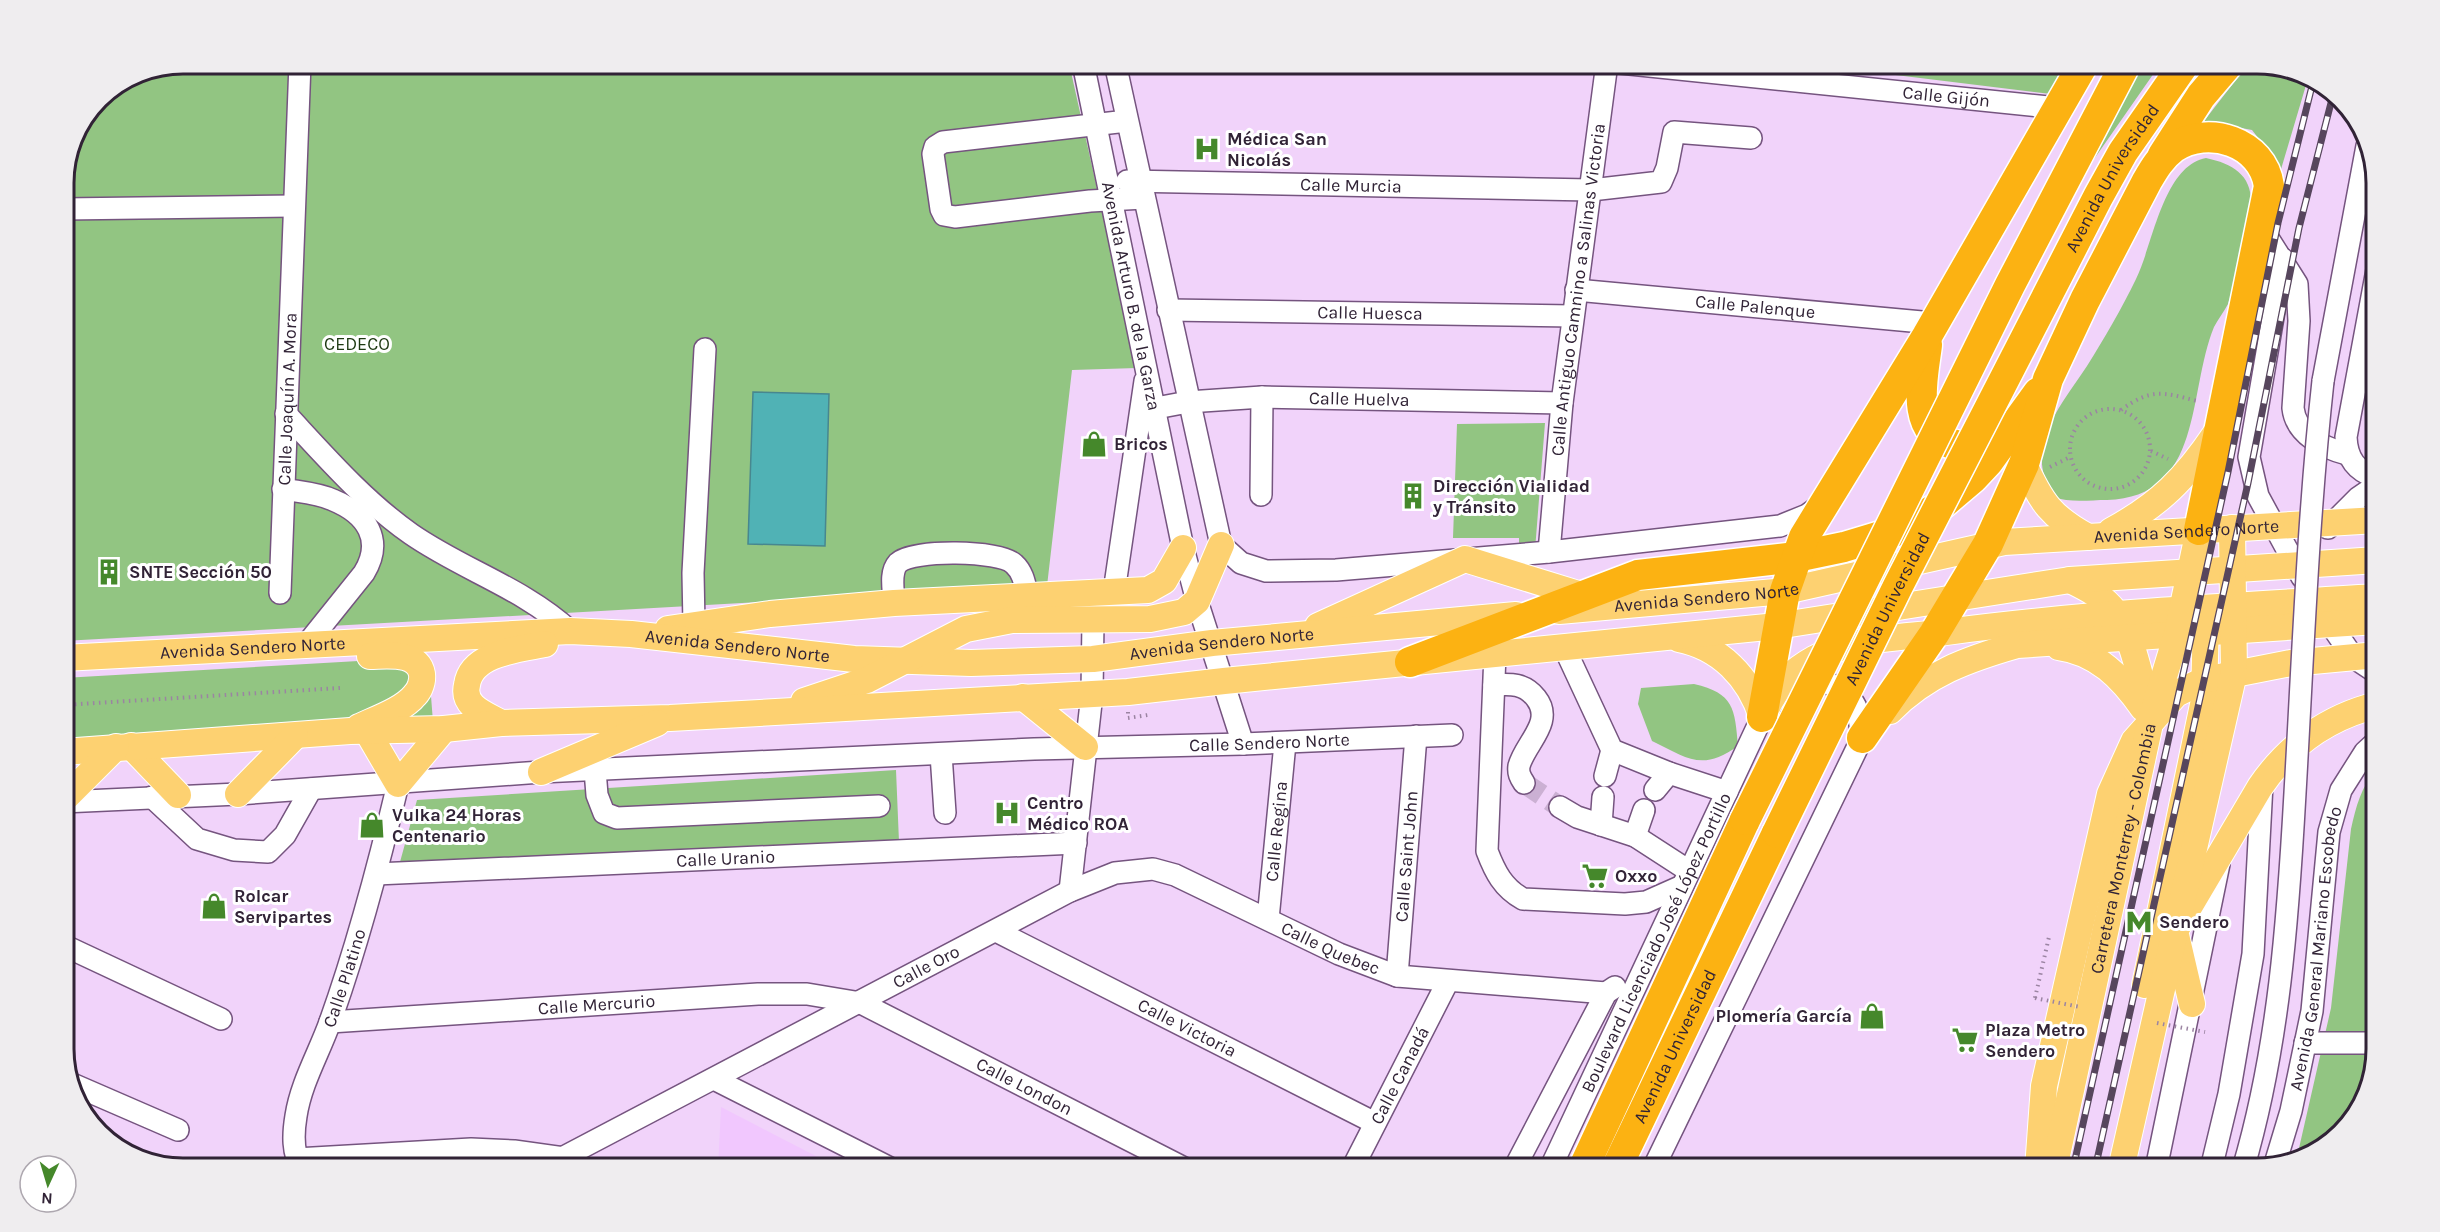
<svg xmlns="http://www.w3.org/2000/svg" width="2440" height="1232" viewBox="0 0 2440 1232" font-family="Karla,sans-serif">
<rect width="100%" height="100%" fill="#f1d3fa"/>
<path fill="#f1c7fe" d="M 721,1107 L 841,1169 L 718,1169 Z"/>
<path fill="#92c582" d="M 182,63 L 1069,63 L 1137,368 L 1072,370 L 1047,586 L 63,641 L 63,175 L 72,136 L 98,98 L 137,72 Z
M 1798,63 L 2075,63 L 2059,95 Z
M 2140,63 L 2161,63 L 2069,195 Z
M 2249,63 L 2309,75 L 2279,176 L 2269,152 L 2252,130 L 2204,121 Z
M 2206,158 C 2234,164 2253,176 2251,206 C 2243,238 2239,273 2228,304 C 2224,312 2218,319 2214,327 C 2187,393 2204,497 2107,500 C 2089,500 2070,503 2053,497 C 2042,476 2038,460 2046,436 C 2054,410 2072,389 2087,366 C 2104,339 2122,308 2136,279 C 2153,245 2163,166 2206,158 Z
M 1545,423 L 1535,550 L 1519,554 L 1519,538 L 1453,538 L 1457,424 Z
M 428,657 L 433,722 L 63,743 L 63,678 Z
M 1694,684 C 1734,693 1735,709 1738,746 C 1702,772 1687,758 1652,741 L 1638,704 L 1641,688 Z
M 2377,769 L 2377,1050 L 2365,1102 L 2324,1149 L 2297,1157 L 2331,1008 L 2351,829 C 2356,807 2361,786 2377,769 Z
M 896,770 L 899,842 L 400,862 L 417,800 Z"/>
<path fill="#50b2b5" stroke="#47878f" stroke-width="1.5" d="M 753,392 L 829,394 L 825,546 L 748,544 Z"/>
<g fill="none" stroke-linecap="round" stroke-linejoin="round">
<path stroke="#cbb0d3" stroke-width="21" stroke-dasharray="21 10" stroke-linecap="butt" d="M 1524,783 L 1560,807"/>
<g stroke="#75547f" stroke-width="24">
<g id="minor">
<path id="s1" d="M 1083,63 L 1183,548 L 1197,601 L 1243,744"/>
<path d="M 1115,63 L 1221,545 L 1241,563 L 1266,571 L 1336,570 L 1549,552 L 1780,526 L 1807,515 L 1821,505"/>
<path id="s2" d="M 1620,63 L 2058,108"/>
<path d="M 1127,121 L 943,142 L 935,147 L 933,154 L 941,209 L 944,215 L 955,217 L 1090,201 L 1144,198"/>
<path id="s3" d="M 1127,181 L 1591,190 L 1661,182 L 1667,168 L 1674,132 L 1751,138"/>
<path d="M 63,209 L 293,206"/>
<path d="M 2261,227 L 2297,284 L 2299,321 L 2293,408 C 2296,435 2324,448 2347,454"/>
<path d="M 2283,259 L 2249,457 L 2258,496 L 2302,577"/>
<path d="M 2377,270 L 2346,437 C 2347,459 2356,471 2377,478"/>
<path id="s4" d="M 1576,290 L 1933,323"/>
<path id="s5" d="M 1168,310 L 1573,316"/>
<path d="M 2323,381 L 2367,146"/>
<path id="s6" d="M 1156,408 L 1188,402 L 1262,397 L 1562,403"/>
<path d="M 286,414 C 325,456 364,501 411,534 C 463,570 523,588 570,631"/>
<path d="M 283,489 C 299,492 318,493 333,500 C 367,514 384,540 364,573 L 307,644"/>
<path d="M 1261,495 L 1262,397"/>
<path d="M 2328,528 L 2358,498 L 2377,485"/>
<path id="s7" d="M 1549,552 L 1562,403 L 1607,63"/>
<path d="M 1114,592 L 1145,381"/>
<path id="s8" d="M 280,593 L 300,63"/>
<path d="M 894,603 C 894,591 889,573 898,563 C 912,549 1000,550 1014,564 C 1024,573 1025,586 1028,598"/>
<path d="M 2322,612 L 2353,657 L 2377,673"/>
<path d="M 694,625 L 693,573 L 705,349"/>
<path d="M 1564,647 L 1612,750 L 1669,773 L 1727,792"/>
<path d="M 1495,654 L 1487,851 C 1495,872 1503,888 1523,899 L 1625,904 L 1646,902 L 1682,886"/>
<path d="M 1494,685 C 1511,684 1524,683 1536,698 C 1555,722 1525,743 1519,766 C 1518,773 1520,777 1524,783"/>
<path d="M 941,754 L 945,813"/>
<path d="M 595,770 L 597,795 L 604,813 L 617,818 L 879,806"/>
<path d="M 1605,776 L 1612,750"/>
<path d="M 1655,790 L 1669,773"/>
<path d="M 152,797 L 197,839 L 234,850 L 268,852 L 285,835 L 311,789"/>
<path id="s9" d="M 63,802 L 238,794 L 541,772 L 1034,749 L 1243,744 L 1452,735"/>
<path d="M 1560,807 L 1577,817 L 1635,836 L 1689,871"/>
<path d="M 1601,825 L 1603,797"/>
<path d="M 1635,836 L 1644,810"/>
<path id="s10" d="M 376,874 L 1076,843"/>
<path d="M 1070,891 L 1092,694 L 1093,620"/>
<path id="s11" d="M 1268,919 L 1285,743"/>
<path id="s12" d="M 998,932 L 1375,1123"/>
<path d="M 63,945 L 221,1019"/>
<path id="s13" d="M 1397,976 L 1416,736"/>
<path id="s14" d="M 330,1022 L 758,994 L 807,994 L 861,1003 L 1186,1169"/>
<path d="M 2305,1043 L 2377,1043"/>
<path d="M 714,1079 L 892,1169"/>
<path d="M 72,1084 L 178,1130"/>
<path d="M 296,1159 L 471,1149 L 514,1151 L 564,1158"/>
<path id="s15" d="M 2275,1164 L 2291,1111 L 2312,1011 L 2329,832 L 2341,790 L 2365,752 L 2377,741"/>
<path id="s16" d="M 302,1169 C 292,1153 293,1134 296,1116 C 301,1083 319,1053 330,1022 C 358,944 379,864 398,784"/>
<path id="s17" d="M 541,1169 L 1070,891 L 1115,873 L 1153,869 L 1175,875 L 1339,954 L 1397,976 L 1606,993"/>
<path id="s18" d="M 1352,1169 L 1448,981"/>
<path d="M 1514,1169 L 1606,993 L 1615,987"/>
<path id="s19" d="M 1550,1169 L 1762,717 L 1770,707"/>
<path d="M 1653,1169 L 1862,738 C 1860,729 1860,718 1857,710 C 1851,691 1820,674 1801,682"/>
<path d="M 2156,1169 L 2219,864"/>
<path d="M 2211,1169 L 2229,1094 L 2253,954 L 2262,784"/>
</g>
</g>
<g stroke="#fff" stroke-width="28">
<g id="major">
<path d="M 2024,464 C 2041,502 2051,517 2088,537"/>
<path d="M 2111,531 C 2160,504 2185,479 2216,433"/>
<path d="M 2070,580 C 2087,588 2104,597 2115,612 C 2134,638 2142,687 2151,719"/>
<path id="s20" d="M 1559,611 L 1785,591 L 2004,542 L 2377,520"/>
<path d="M 1318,626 L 1465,559 L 1591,598"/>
<path d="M 668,629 L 770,614 L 894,603 L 1148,590 L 1164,581 L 1183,548"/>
<path d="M 1679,639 C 1720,647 1749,677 1762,717"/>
<path d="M 2059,647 C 2097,652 2122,678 2143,708"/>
<path id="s21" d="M 63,658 L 570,631 L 631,634 L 854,659 L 971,663 L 1093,659 L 1212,643 L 1516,615"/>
<path d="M 1023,697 L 1085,747"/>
<path d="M 804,701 L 867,680 L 966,629 L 1012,620 L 1150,619 L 1184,612 L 1197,601 L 1221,545"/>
<path d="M 1765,711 C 1775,689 1792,671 1814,659 C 1853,637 1902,638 1946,632 C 2090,613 2233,606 2377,597"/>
<path d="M 1890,711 C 1926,674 1968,659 2017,645 L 2377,621"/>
<path d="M 501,723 C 492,718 480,713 473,706 C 467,700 465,693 467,685 C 471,653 520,649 545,644"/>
<path d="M 359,727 C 376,719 403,710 415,695 C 420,690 423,681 422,674 C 418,651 387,656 370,656"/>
<path d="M 367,731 L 398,784 L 444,729"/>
<path d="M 131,746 L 178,795"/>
<path d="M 63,752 L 350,731 L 444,729 L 501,723 L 670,718 L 1128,692 L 1224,681 L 1777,626 L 2070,580 L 2377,560"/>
<path d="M 541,772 L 657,723"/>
<path d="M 238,794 L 295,736"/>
<path d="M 63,800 L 116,747"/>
<path d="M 2145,985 L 2204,700 L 2206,616"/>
<path d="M 2192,1004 L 2175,931 L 2260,787 C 2288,746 2328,717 2377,705"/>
<path d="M 2038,1169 L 2044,1086 L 2110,794 L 2134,741 L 2176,694 L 2204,680 L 2291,663 L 2377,655"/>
<path id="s22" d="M 2054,1169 L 2151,719 L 2177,634 L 2199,530"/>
<path d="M 2121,1169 L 2234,673 L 2232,528"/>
</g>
</g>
<g stroke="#fff" stroke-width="33">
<g id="highway">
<path d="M 2163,155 L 2201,96 L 2229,63"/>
<path d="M 1927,345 C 1923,378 1909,431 1952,444 C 1966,449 1979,448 1993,443"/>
<path d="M 1410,662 L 1638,575 L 1796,557 L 1844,547 L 1897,531 L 1940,506 L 1973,478 L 1988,462 L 2038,393"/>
<path d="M 1762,717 L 1785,591 L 1804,537 L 1927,336 L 2084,63"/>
<path d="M 1862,738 L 1934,634 L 1988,544 L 2024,464 L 2048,379 L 2085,300 L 2147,181 C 2154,169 2161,157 2173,148 C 2208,124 2263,142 2269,186 L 2199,530"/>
<path d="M 1583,1169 L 1745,820"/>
<path id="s23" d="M 1616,1169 L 1777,833"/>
</g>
</g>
<path stroke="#9b84a2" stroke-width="4" stroke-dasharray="1.5 4.5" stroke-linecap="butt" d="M2070 449a40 40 0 1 1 80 0a40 40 0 1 1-80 0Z
M 2121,410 C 2151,388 2163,392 2197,401
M 2151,451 L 2168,459
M 2050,467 L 2070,457
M 63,705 L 340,688
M 1128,712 L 1128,718 L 1148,715
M 2035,998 L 2049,937"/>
<use href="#minor" stroke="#fff" stroke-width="21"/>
<use href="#major" stroke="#fdd171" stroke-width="26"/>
<use href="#highway" stroke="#fcb212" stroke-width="30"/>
<g stroke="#57465d" stroke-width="7">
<path id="rail" d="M 2073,1169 L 2228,472 L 2278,223 L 2314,78
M 2095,1169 L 2248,483 L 2299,228 L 2333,95"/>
</g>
<use href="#rail" stroke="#fff" stroke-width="4.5" stroke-dasharray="14" stroke-linecap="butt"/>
<g stroke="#75547f" stroke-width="24" stroke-linecap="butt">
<path id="minor-bridge" d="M 2243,1169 C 2279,1047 2288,919 2295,793 C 2303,655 2308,518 2323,381"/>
</g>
<g stroke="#fff" stroke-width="33" stroke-linecap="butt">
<g id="highway-bridge">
<path d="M 1745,820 L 2010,285 L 2126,63"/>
<path id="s24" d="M 1777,833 L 1898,586 L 2098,197 L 2123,152 L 2185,63"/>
</g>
</g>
<path stroke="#9b84a2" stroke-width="4" stroke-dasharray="1.5 4.5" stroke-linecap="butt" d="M 2035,998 L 2080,1007
M 2157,1023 L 2205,1032"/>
<use href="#minor-bridge" stroke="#fff" stroke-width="21"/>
<use href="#highway-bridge" stroke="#fcb212" stroke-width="30"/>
</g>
<defs>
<g id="hospital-bare" transform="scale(2.07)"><path d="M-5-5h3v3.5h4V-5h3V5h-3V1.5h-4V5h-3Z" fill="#45882b" stroke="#fff" stroke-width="2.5" paint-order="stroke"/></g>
<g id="shop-bare" transform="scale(2.07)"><path d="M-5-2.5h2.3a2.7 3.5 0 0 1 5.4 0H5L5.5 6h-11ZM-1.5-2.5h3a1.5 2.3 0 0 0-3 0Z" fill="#45882b" stroke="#fff" stroke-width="2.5" paint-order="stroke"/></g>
<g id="building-bare" transform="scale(2.07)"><path d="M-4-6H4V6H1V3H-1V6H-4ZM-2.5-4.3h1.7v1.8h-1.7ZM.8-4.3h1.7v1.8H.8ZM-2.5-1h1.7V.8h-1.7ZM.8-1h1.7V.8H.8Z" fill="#45882b" stroke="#fff" stroke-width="2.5" paint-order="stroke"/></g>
<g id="supermarket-bare" transform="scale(2.07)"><path d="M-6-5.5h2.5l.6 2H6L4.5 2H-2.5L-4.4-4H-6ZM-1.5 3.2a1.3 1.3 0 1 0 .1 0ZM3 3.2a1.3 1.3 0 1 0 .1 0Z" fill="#45882b" stroke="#fff" stroke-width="2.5" paint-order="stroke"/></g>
<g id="metro-bare" transform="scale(2.07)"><path d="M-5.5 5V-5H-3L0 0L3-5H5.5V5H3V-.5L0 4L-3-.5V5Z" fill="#45882b" stroke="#fff" stroke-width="2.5" paint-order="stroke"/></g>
</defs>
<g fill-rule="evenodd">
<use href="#hospital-bare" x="1207" y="149"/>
<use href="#shop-bare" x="1094" y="444"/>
<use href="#building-bare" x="1413" y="496"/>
<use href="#building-bare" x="109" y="572"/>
<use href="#hospital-bare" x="1007" y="813"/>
<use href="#shop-bare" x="372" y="825"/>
<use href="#supermarket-bare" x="1595" y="876"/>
<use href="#shop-bare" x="214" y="906"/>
<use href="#metro-bare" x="2139" y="922"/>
<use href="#shop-bare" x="1872" y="1016"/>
<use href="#supermarket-bare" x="1965" y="1040"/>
</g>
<g text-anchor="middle" stroke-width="6" stroke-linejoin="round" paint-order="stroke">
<g font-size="18" fill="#312336" stroke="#fff">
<text dy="6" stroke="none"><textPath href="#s2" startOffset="328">Calle Gijón</textPath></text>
<text dy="6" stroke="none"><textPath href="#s24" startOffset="736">Avenida Universidad</textPath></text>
<text dy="6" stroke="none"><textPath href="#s3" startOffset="224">Calle Murcia</textPath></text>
<text dy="6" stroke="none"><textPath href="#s7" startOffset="264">Calle Antiguo Camnino a Salinas Victoria</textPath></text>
<text dy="6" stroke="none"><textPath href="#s1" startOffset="238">Avenida Arturo B. de la Garza</textPath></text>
<text dy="6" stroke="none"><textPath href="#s4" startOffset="180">Calle Palenque</textPath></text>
<text dy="6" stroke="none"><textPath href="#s5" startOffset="202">Calle Huesca</textPath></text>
<text dy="6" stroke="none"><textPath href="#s6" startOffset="204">Calle Huelva</textPath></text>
<text dy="6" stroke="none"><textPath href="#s8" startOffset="194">Calle Joaquín A. Mora</textPath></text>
<text dy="6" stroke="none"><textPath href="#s20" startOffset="634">Avenida Sendero Norte</textPath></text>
<text dy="6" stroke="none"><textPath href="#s20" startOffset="148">Avenida Sendero Norte</textPath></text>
<text dy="6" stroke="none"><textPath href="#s24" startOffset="250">Avenida Universidad</textPath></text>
<text dy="6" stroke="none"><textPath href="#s21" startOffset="1162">Avenida Sendero Norte</textPath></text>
<text dy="6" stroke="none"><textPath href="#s21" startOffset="676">Avenida Sendero Norte</textPath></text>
<text dy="6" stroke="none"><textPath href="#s21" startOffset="190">Avenida Sendero Norte</textPath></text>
<text dy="6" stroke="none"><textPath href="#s9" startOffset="1208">Calle Sendero Norte</textPath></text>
<text dy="6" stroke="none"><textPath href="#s11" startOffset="88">Calle Regina</textPath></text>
<text dy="6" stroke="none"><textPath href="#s22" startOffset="328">Carretera Monterrey - Colombia</textPath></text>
<text dy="6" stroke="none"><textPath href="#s13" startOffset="120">Calle Saint John</textPath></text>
<text dy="6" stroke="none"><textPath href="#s10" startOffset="350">Calle Uranio</textPath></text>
<text dy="6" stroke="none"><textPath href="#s19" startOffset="250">Boulevard Licenciado José López Portillo</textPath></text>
<text dy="6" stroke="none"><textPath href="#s17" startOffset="879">Calle Quebec</textPath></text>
<text dy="6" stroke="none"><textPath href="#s15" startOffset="220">Avenida General Mariano Escobedo</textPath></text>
<text dy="6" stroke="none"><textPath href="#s17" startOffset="435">Calle Oro</textPath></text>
<text dy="6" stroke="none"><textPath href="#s16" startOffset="201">Calle Platino</textPath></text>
<text dy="6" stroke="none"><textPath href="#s14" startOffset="267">Calle Mercurio</textPath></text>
<text dy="6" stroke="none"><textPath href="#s12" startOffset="212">Calle Victoria</textPath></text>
<text dy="6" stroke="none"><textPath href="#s23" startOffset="136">Avenida Universidad</textPath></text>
<text dy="6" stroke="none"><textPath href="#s18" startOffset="105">Calle Canadá</textPath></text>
<text dy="6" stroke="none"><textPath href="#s14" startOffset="716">Calle London</textPath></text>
</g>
<g font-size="18" font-weight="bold" fill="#312336" stroke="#fff" text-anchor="start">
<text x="1227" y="145">Médica San<tspan x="1227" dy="21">Nicolás</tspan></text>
<text x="1114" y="450">Bricos</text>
<text x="1433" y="492">Dirección Vialidad<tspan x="1433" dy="21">y Tránsito</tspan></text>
<text x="129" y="578">SNTE Sección 50</text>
<text x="1027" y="809">Centro<tspan x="1027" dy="21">Médico ROA</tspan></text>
<text x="392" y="821">Vulka 24 Horas<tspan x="392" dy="21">Centenario</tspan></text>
<text x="1615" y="882">Oxxo</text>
<text x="234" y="902">Rolcar<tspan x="234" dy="21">Servipartes</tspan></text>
<text x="2159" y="928">Sendero</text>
<text x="1852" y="1022" text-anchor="end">Plomería García</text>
<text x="1985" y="1036">Plaza Metro<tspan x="1985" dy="21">Sendero</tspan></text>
</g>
<g font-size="18" fill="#1d3912" stroke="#fff">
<text x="357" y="350">CEDECO</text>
</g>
</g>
<path d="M0 0H2440V1232H0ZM183 74H2257A109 109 0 0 1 2366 183V1049A109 109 0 0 1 2257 1158H183A109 109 0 0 1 74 1049V183A109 109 0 0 1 183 74Z" fill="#efedef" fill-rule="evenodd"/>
<path fill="none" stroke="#312336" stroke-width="3" d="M183 74H2257A109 109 0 0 1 2366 183V1049A109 109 0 0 1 2257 1158H183A109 109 0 0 1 74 1049V183A109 109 0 0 1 183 74Z"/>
<g transform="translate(48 1184) rotate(184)"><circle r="28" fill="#ffffff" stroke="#ada7af" stroke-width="1.5"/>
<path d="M0-4.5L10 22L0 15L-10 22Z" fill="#45882b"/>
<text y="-9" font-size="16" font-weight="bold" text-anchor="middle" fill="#312336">N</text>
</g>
</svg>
